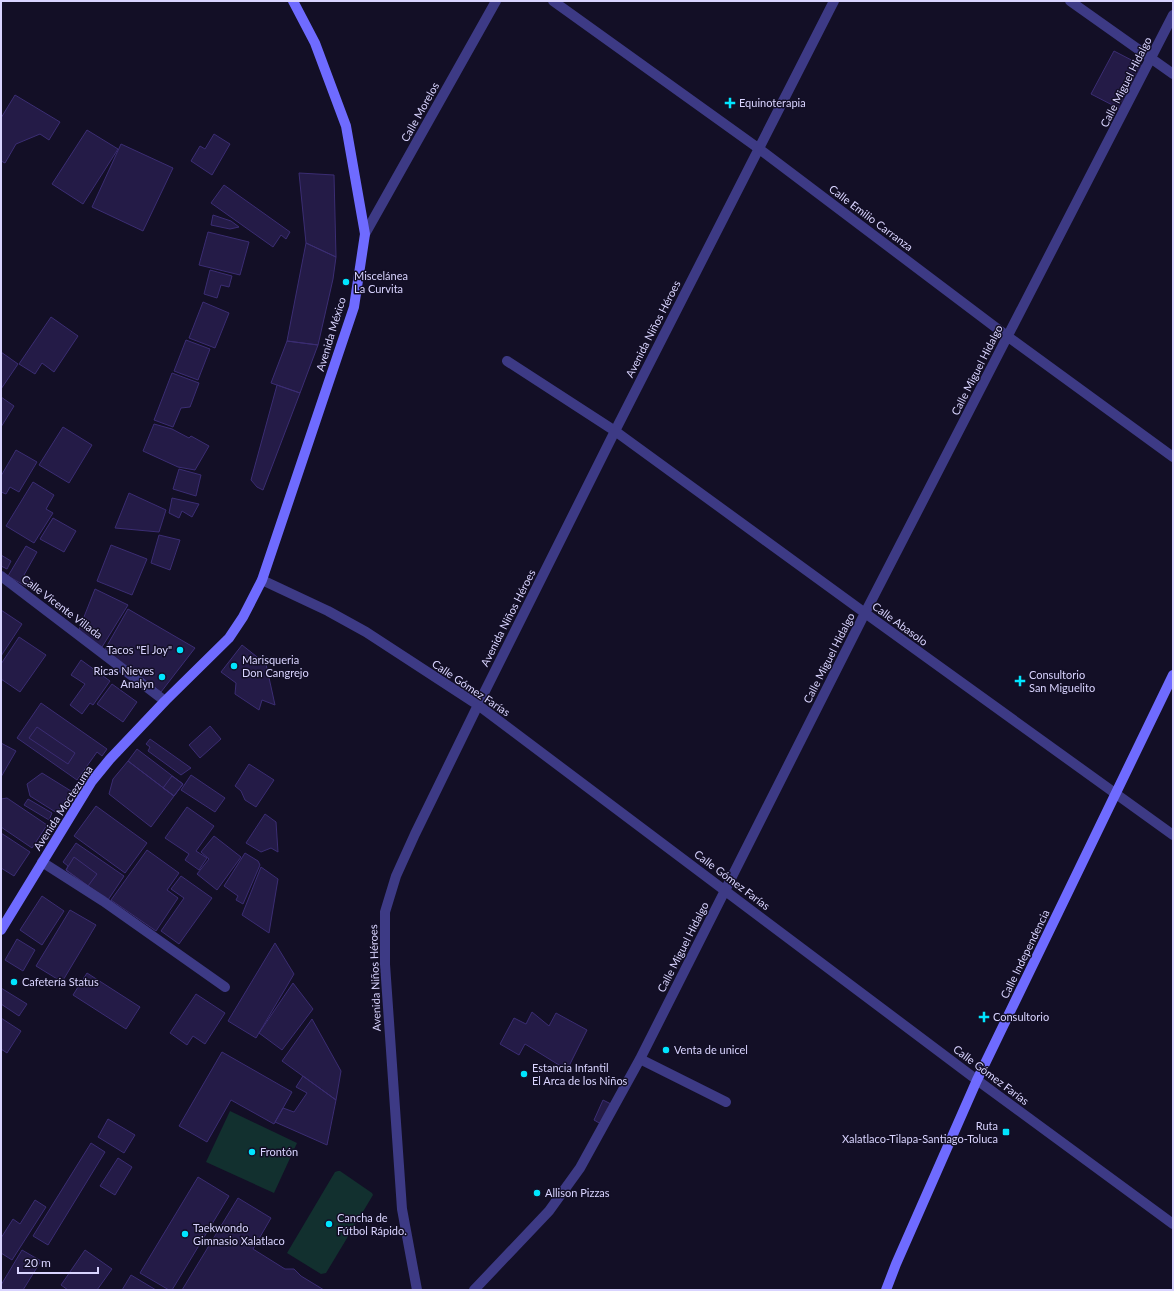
<svg xmlns="http://www.w3.org/2000/svg" width="1174" height="1291" viewBox="0 0 1174 1291" font-family="Lato,sans-serif">
<rect width="100%" height="100%" fill="#130f26"/>
<path fill="#12302f" d="M 230,1111 L 297,1143 L 274,1193 L 206,1162 Z
M 338,1171 L 340,1171 L 372,1193 L 373,1195 L 326,1273 L 321,1274 L 287,1253 L 335,1172 Z"/>
<path fill="#241b47" stroke="#3b2d73" d="M 1114,51 L 1143,66 L 1120,109 L 1091,94 Z
M 15,95 L 60,122 L 49,140 L 40,134 L 16,144 L 5,163 L 1,161 L 1,118 Z
M 87,130 L 118,149 L 83,204 L 52,184 Z
M 214,134 L 230,144 L 212,175 L 191,161 L 200,146 L 205,149 Z
M 121,144 L 173,168 L 143,231 L 92,207 Z
M 299,173 L 334,175 L 336,257 L 306,243 Z
M 224,185 L 290,232 L 286,239 L 281,235 L 273,247 L 211,203 Z
M 213,215 L 231,221 L 239,227 L 230,229 L 211,225 Z
M 208,232 L 249,242 L 240,275 L 199,265 Z
M 306,243 L 336,257 L 333,279 L 318,345 L 287,341 Z
M 210,270 L 232,276 L 229,287 L 221,285 L 217,298 L 204,294 Z
M 203,302 L 229,313 L 215,348 L 189,338 Z
M 51,317 L 78,336 L 54,372 L 42,363 L 35,374 L 19,364 Z
M 186,340 L 210,349 L 198,380 L 174,371 Z
M 287,341 L 318,345 L 300,393 L 271,383 Z
M 1,352 L 18,364 L 1,389 Z
M 172,373 L 199,383 L 190,407 L 181,408 L 173,427 L 154,420 Z
M 277,385 L 300,393 L 263,490 L 257,487 L 251,480 Z
M 1,397 L 14,406 L 1,427 Z
M 154,424 L 172,429 L 189,438 L 191,436 L 209,446 L 195,470 L 178,467 L 143,451 Z
M 63,427 L 92,445 L 69,483 L 39,465 Z
M 16,450 L 37,462 L 19,492 L 10,487 L 6,494 L 1,492 L 1,476 Z
M 179,469 L 201,475 L 196,496 L 173,489 Z
M 33,482 L 54,495 L 46,509 L 53,513 L 34,543 L 6,526 Z
M 129,493 L 166,510 L 159,532 L 115,528 Z
M 172,498 L 199,504 L 192,517 L 182,511 L 179,518 L 169,513 Z
M 53,518 L 76,531 L 64,552 L 40,539 Z
M 159,535 L 180,540 L 170,570 L 151,563 Z
M 111,545 L 147,559 L 132,595 L 97,581 Z
M 26,546 L 37,552 L 24,575 L 33,581 L 29,588 L 8,576 Z
M 1,555 L 11,561 L 7,569 L 1,566 Z
M 95,589 L 128,605 L 102,647 L 78,632 Z
M 128,609 L 195,648 L 161,692 L 104,651 Z
M 1,610 L 22,624 L 1,656 Z
M 19,637 L 46,655 L 20,692 L 1,679 L 1,664 Z
M 242,645 L 266,664 L 275,705 L 262,700 L 259,710 L 235,694 L 236,683 L 221,672 Z
M 81,660 L 110,681 L 93,705 L 90,703 L 82,714 L 70,705 L 85,684 L 71,675 Z
M 112,684 L 137,702 L 123,722 L 97,704 Z
M 41,703 L 107,749 L 102,756 L 97,752 L 77,780 L 17,738 Z
M 210,726 L 221,739 L 200,758 L 189,745 Z
M 37,727 L 75,753 L 68,764 L 29,738 Z
M 150,739 L 191,768 L 181,775 L 148,751 L 150,747 L 146,744 Z
M 1,743 L 16,751 L 1,777 Z
M 137,749 L 183,784 L 174,796 L 128,761 Z
M 128,761 L 174,796 L 151,827 L 109,794 L 113,779 Z
M 249,764 L 274,780 L 256,807 L 245,800 L 241,791 L 235,786 Z
M 42,773 L 71,791 L 57,813 L 30,796 L 27,784 Z
M 191,775 L 225,798 L 215,812 L 181,790 Z
M 172,776 L 183,784 L 174,796 L 163,788 Z
M 7,798 L 47,825 L 32,848 L 1,827 L 1,799 Z
M 28,799 L 52,813 L 49,820 L 24,805 Z
M 96,806 L 147,843 L 125,873 L 74,836 Z
M 187,807 L 214,826 L 196,851 L 207,858 L 199,870 L 185,860 L 189,854 L 165,838 Z
M 265,814 L 276,822 L 278,852 L 271,848 L 261,852 L 246,843 Z
M 1,833 L 30,852 L 14,876 L 1,868 Z
M 214,836 L 241,857 L 217,890 L 197,874 L 209,859 L 201,852 Z
M 76,843 L 124,876 L 108,900 L 66,870 L 68,866 L 63,862 Z
M 147,850 L 179,873 L 167,890 L 178,898 L 156,931 L 111,900 Z
M 245,853 L 258,861 L 260,865 L 243,904 L 236,900 L 238,896 L 224,886 Z
M 74,857 L 97,874 L 88,886 L 66,870 Z
M 261,867 L 278,879 L 269,933 L 242,915 Z
M 181,876 L 212,898 L 179,944 L 161,931 L 184,898 L 171,889 Z
M 42,896 L 64,911 L 42,945 L 20,930 Z
M 70,910 L 96,925 L 62,982 L 36,966 Z
M 17,939 L 35,950 L 23,971 L 5,960 Z
M 275,943 L 294,974 L 256,1038 L 228,1021 Z
M 87,973 L 140,1007 L 126,1029 L 73,995 Z
M 293,983 L 313,1009 L 282,1050 L 259,1033 Z
M 1,988 L 27,1004 L 19,1016 L 1,1004 Z
M 196,994 L 225,1013 L 205,1044 L 193,1036 L 187,1045 L 170,1033 Z
M 532,1012 L 549,1026 L 556,1013 L 587,1030 L 567,1070 L 525,1044 L 519,1055 L 500,1044 L 514,1018 L 526,1024 Z
M 1,1018 L 21,1031 L 7,1053 L 1,1049 Z
M 312,1019 L 341,1071 L 336,1100 L 282,1061 Z
M 222,1052 L 292,1092 L 274,1124 L 231,1100 L 207,1142 L 179,1126 Z
M 303,1076 L 336,1100 L 327,1145 L 275,1122 L 283,1108 L 294,1112 L 307,1093 L 296,1087 Z
M 603,1100 L 611,1104 L 601,1124 L 594,1120 Z
M 108,1119 L 135,1135 L 124,1153 L 98,1137 Z
M 91,1143 L 105,1152 L 48,1245 L 33,1236 Z
M 118,1158 L 132,1167 L 115,1195 L 100,1186 Z
M 198,1177 L 229,1196 L 172,1290 L 169,1290 L 140,1273 Z
M 238,1198 L 271,1218 L 253,1249 L 285,1269 L 294,1269 L 301,1276 L 324,1290 L 182,1290 Z
M 35,1200 L 46,1207 L 12,1260 L 1,1253 L 1,1238 L 13,1219 L 20,1224 Z
M 22,1250 L 41,1261 L 23,1290 L 1,1290 L 1,1285 Z
M 85,1250 L 112,1269 L 97,1290 L 68,1290 L 61,1285 Z
M 131,1275 L 156,1290 L 122,1290 Z"/>
<g fill="none" stroke-linecap="round" stroke-linejoin="round">
<path stroke="#3d3a85" stroke-width="10" d="M 553,1 L 758,148 L 1007,336 L 1173,457
M 1070,1 L 1173,74
M 365,234 L 496,1
M 507,361 L 615,431 L 865,613 L 1173,835
M 1,576 L 165,701
M 262,580 L 328,611 L 366,632 L 478,705 L 977,1080 L 1173,1224
M 42,862 L 103,901 L 225,987
M 640,1059 L 726,1102
M 417,1290 L 402,1209 L 385,964 L 385,912 L 396,876 L 415,834 L 478,705 L 615,431 L 834,1
M 474,1290 L 549,1211 L 580,1168 L 640,1059 L 865,613 L 1173,15"/>
<path stroke="#6f6bff" stroke-width="10" d="M 1,930 L 92,781 L 110,759 L 165,701 L 229,638 L 243,617 L 262,580 L 354,307 L 365,234 L 346,126 L 315,43 L 293,1
M 886,1290 L 896,1264 L 977,1080 L 1173,675"/>
</g>
<g fill="#00e5ff" stroke="#130f26" stroke-width="1.5">
<path d="M728 97h4v4h4v4h-4v4h-4v-4h-4v-4h4z"/>
<circle cx="346" cy="282" r="4"/>
<circle cx="180" cy="650" r="4"/>
<circle cx="234" cy="666" r="4"/>
<circle cx="162" cy="677" r="4"/>
<path d="M1018 675h4v4h4v4h-4v4h-4v-4h-4v-4h4z"/>
<circle cx="14" cy="982" r="4"/>
<path d="M982 1011h4v4h4v4h-4v4h-4v-4h-4v-4h4z"/>
<circle cx="666" cy="1050" r="4"/>
<circle cx="524" cy="1074" r="4"/>
<rect x="1002" y="1128" width="8" height="8" rx="2"/>
<circle cx="252" cy="1152" r="4"/>
<circle cx="537" cy="1193" r="4"/>
<circle cx="329" cy="1224" r="4"/>
<circle cx="185" cy="1234" r="4"/>
</g>
<g text-anchor="middle" stroke-width="3" stroke-linejoin="round" paint-order="stroke">
<g font-size="11" fill="#d9d4ff" stroke="#130f26">
<text transform="translate(1126 82) rotate(-63)" y="4">Calle Miguel Hidalgo</text>
<text transform="translate(420 112) rotate(-61)" y="4">Calle Morelos</text>
<text transform="translate(871 218) rotate(37)" y="4">Calle Emilio Carranza</text>
<text transform="translate(653 329) rotate(-63)" y="4">Avenida Niños Héroes</text>
<text transform="translate(331 334) rotate(-73)" y="4">Avenida México</text>
<text transform="translate(977 370) rotate(-63)" y="4">Calle Miguel Hidalgo</text>
<text transform="translate(62 607) rotate(37)" y="4">Calle Vicente Villada</text>
<text transform="translate(508 618) rotate(-63)" y="4">Avenida Niños Héroes</text>
<text transform="translate(900 624) rotate(36)" y="4">Calle Abasolo</text>
<text transform="translate(829 658) rotate(-63)" y="4">Calle Miguel Hidalgo</text>
<text transform="translate(471 688) rotate(34)" y="4">Calle Gómez Farías</text>
<text transform="translate(63 808) rotate(-57)" y="4">Avenida Moctezuma</text>
<text transform="translate(732 880) rotate(37)" y="4">Calle Gómez Farías</text>
<text transform="translate(683 947) rotate(-63)" y="4">Calle Miguel Hidalgo</text>
<text transform="translate(1025 954) rotate(-64)" y="4">Calle Independencia</text>
<text transform="translate(375 978) rotate(-92)" y="4">Avenida Niños Héroes</text>
<text transform="translate(991 1075) rotate(37)" y="4">Calle Gómez Farías</text>
</g>
<g font-size="11" fill="#d9d4ff" stroke="#130f26" text-anchor="start">
<text x="739" y="107">Equinoterapia</text>
<text x="354" y="280">Miscelánea<tspan x="354" dy="13">La Curvita</tspan></text>
<text x="172" y="654" text-anchor="end">Tacos "El Joy"</text>
<text x="242" y="664">Marisqueria<tspan x="242" dy="13">Don Cangrejo</tspan></text>
<text x="154" y="675" text-anchor="end">Ricas Nieves<tspan x="154" dy="13">Analyn</tspan></text>
<text x="1029" y="679">Consultorio<tspan x="1029" dy="13">San Miguelito</tspan></text>
<text x="22" y="986">Cafetería Status</text>
<text x="993" y="1021">Consultorio</text>
<text x="674" y="1054">Venta de unicel</text>
<text x="532" y="1072">Estancia Infantil<tspan x="532" dy="13">El Arca de los Niños</tspan></text>
<text x="998" y="1130" text-anchor="end">Ruta<tspan x="998" dy="13">Xalatlaco-Tilapa-Santiago-Toluca</tspan></text>
<text x="260" y="1156">Frontón</text>
<text x="545" y="1197">Allison Pizzas</text>
<text x="337" y="1222">Cancha de<tspan x="337" dy="13">Fútbol Rápido.</tspan></text>
<text x="193" y="1232">Taekwondo<tspan x="193" dy="13">Gimnasio Xalatlaco</tspan></text>
</g>
</g>
<rect width="1174" height="1291" fill="none" stroke="#d9d4ff" stroke-width="4"/>
<path d="M18 1267v6h80v-6" fill="none" stroke="#d9d4ff" stroke-width="2"/>
<text x="24" y="1267" font-size="12" fill="#d9d4ff" stroke="#130f26" stroke-width="3" paint-order="stroke">20 m</text>
</svg>
